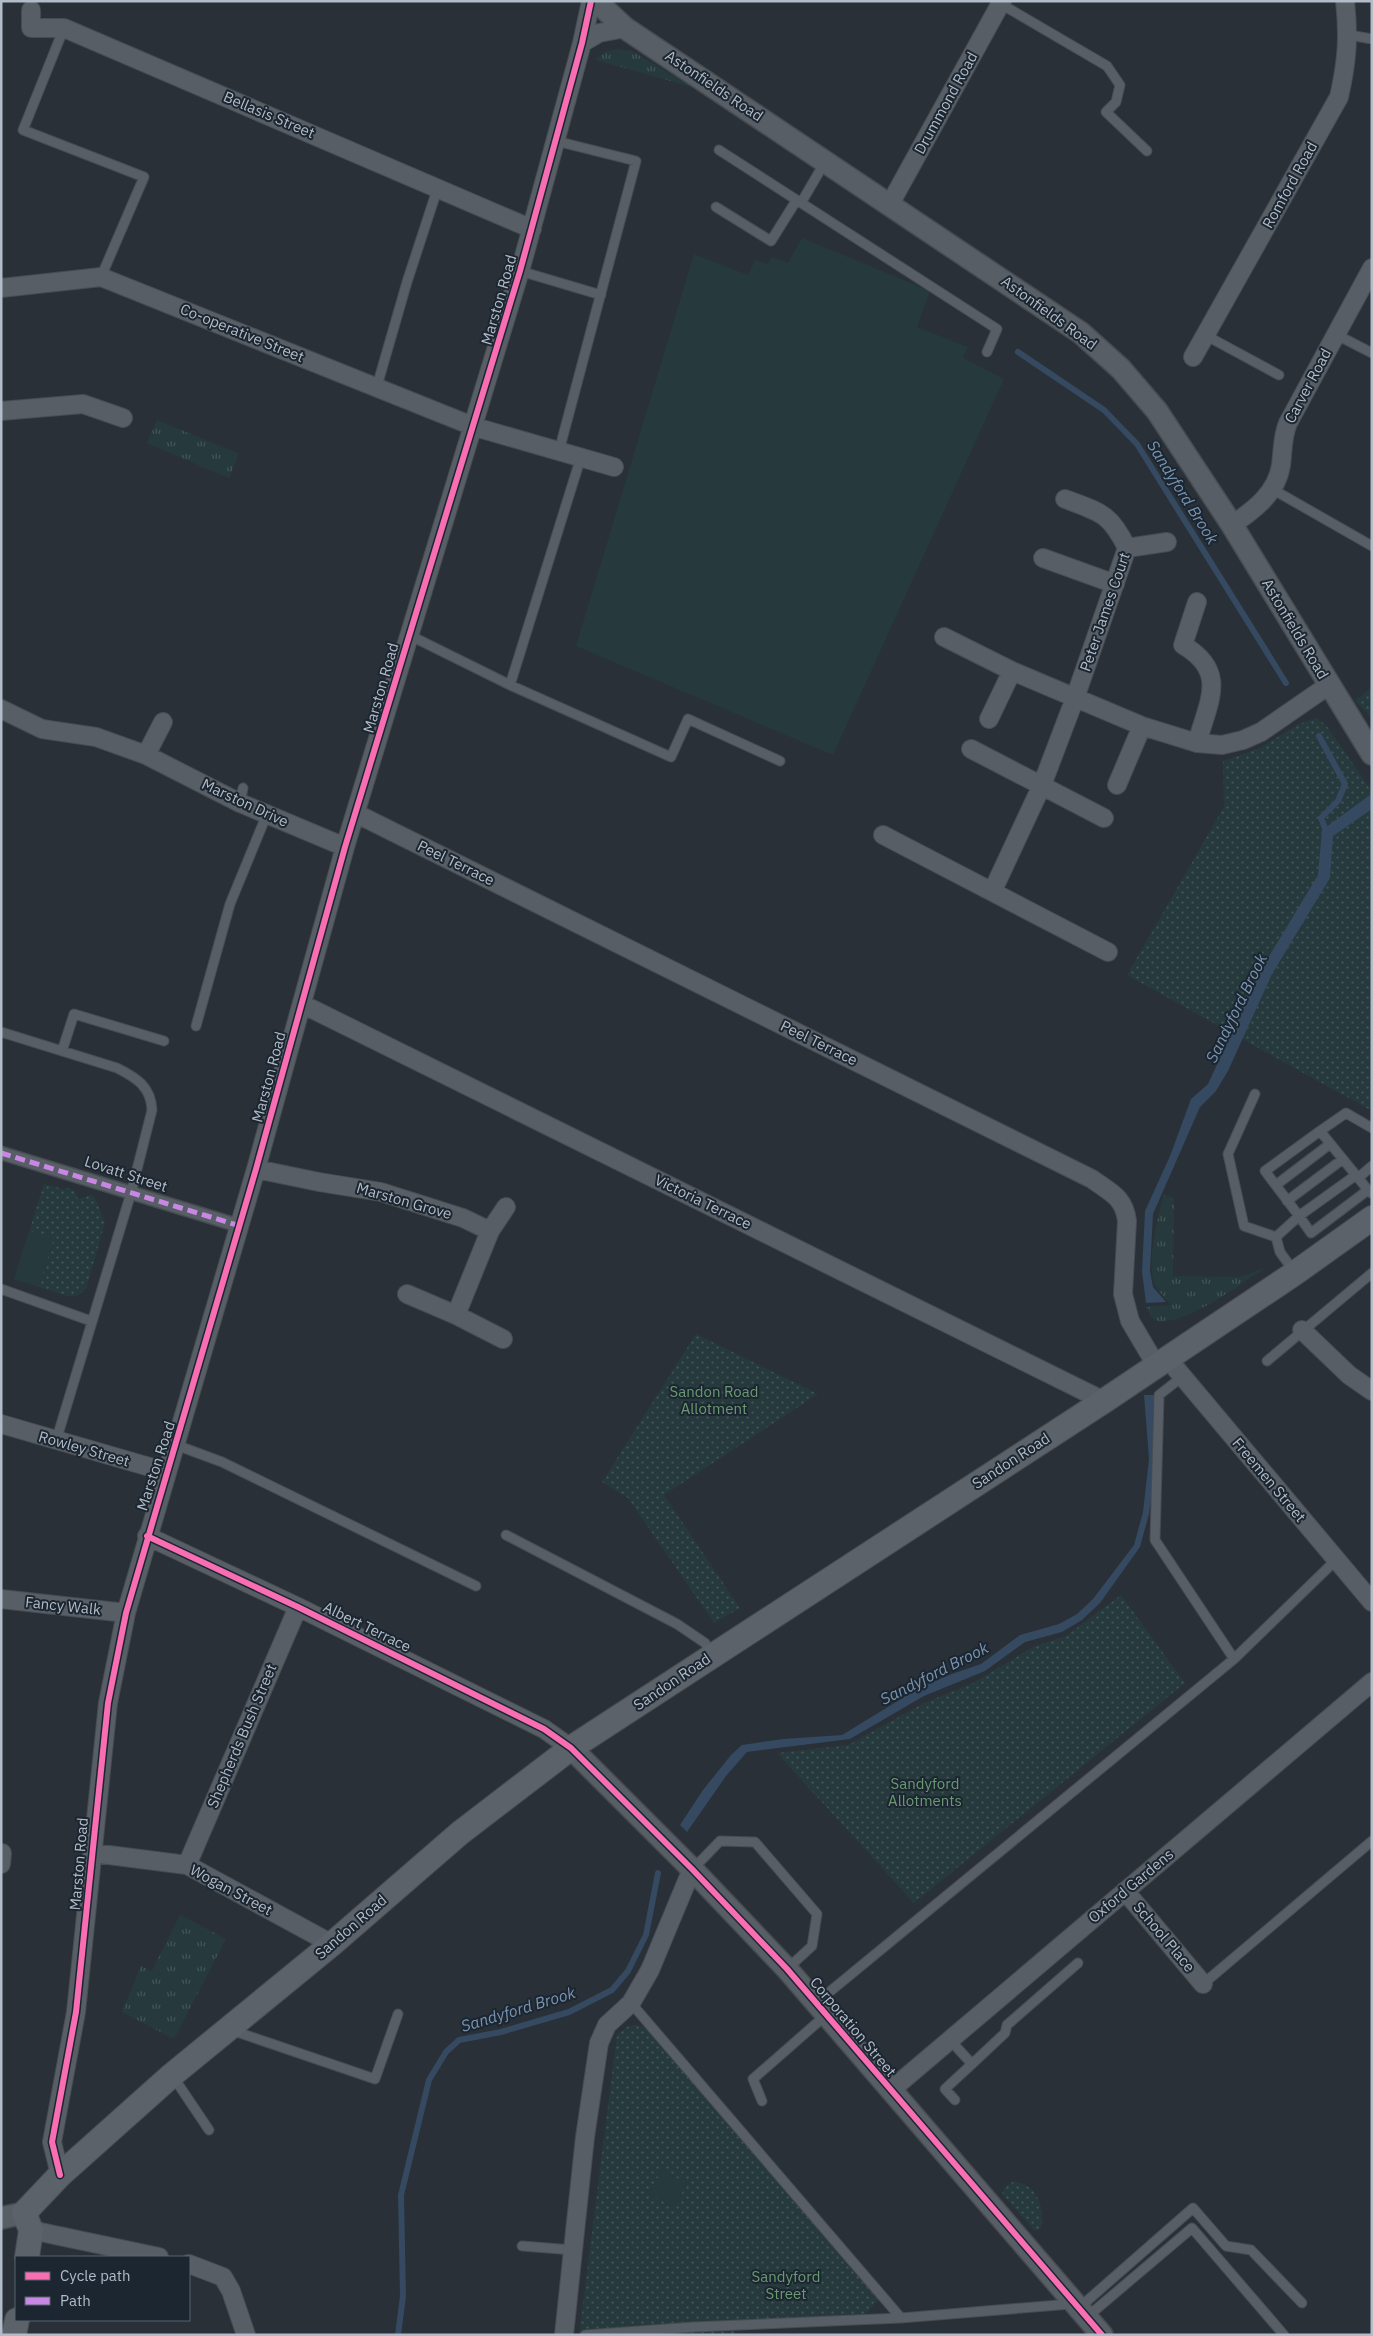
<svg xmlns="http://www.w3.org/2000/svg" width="1373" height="2336" viewBox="0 0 1373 2336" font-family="'IBM Plex Sans',sans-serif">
<defs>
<pattern id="grass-tufts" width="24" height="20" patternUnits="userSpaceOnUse" patternTransform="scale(1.25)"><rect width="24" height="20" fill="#263a3d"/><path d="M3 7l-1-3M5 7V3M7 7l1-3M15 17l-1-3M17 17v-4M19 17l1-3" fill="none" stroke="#435558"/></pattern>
<pattern id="park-dots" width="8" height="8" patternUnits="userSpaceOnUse" patternTransform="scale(1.25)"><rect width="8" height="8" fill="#263a3d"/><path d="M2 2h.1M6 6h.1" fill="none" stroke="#435558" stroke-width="1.8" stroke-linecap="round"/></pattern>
</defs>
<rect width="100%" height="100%" fill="#293037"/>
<path fill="url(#grass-tufts)" d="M 617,49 L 632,51 L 692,87 L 596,60 L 604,52 Z
M 157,420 L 239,454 L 229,478 L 147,443 Z
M 1164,1195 L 1174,1198 L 1173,1276 L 1240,1277 L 1265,1268 C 1240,1284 1187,1325 1158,1321 C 1151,1320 1149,1312 1146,1307 L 1171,1305 C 1166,1299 1160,1293 1156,1287 C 1145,1269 1158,1214 1164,1195 Z
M 180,1915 L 226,1939 L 174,2039 L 122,2012 L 141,1966 L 152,1971 Z"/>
<path fill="url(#park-dots)" d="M 1372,687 L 1372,718 L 1355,701 Z
M 1316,718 L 1326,725 L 1372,791 L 1372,1111 L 1127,975 L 1224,807 L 1223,761 L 1260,748 L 1299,724 Z
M 44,1184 L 63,1189 L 68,1188 L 75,1191 L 78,1199 L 92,1195 L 96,1200 L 105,1223 L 86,1289 L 77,1296 L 67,1296 L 14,1279 Z
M 696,1334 L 818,1394 L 664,1495 L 740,1608 L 714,1623 L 628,1498 L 602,1482 Z
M 1121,1595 L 1185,1683 L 914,1903 L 777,1753 L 848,1745 L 922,1704 L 973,1683 L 1035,1646 L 1066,1636 Z
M 636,2025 L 647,2028 L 881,2297 L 866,2314 L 734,2322 L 734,2335 L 579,2335 L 617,2035 L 628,2026 Z
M 1012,2182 C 1037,2182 1045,2207 1041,2228 L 1035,2231 L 1002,2194 L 1005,2187 Z"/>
<path fill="#263a3d" d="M 802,238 L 930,291 L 917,327 L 968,347 L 963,358 L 1004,379 L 833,755 L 576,646 L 694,254 L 748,275 L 755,260 L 767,264 L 772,257 L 788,263 Z
M 29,1231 L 54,1238 L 39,1286 L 14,1279 Z
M 662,2170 L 687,2184 L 674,2207 L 649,2194 Z"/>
<path fill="#354960" d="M 1370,795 L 1372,809 L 1333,836 L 1330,878 L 1272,974 L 1228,1071 L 1216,1091 L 1200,1107 L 1153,1214 L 1150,1271 L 1153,1287 L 1166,1302 L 1146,1303 L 1142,1272 L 1145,1211 L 1170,1156 L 1191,1099 L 1208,1084 L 1262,968 L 1318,875 L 1322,830 Z
M 1144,1395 L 1154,1395 L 1156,1459 L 1149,1514 L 1140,1547 L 1100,1603 L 1082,1620 L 1062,1632 L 1025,1642 L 985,1671 L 924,1696 L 850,1739 L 747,1752 L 726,1776 L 687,1832 L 680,1825 L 703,1790 L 731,1755 L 742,1745 L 783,1739 L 842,1735 L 919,1688 L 949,1675 L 981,1664 L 1020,1635 L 1059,1624 L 1077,1614 L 1093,1599 L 1134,1545 L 1143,1512 L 1149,1459 Z"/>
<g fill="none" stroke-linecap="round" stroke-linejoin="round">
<path stroke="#354960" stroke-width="6" d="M 1018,352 L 1104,410 L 1137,444 L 1286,683
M 1319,736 L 1345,784 L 1338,801 L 1321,818 L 1327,833
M 398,2335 L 403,2296 L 401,2195 L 429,2080 L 446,2052 L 459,2040 L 501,2032 L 569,2012 L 612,1990 L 628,1971 L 646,1935 L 658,1873"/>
<g stroke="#474c52" stroke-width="11">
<path id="service" d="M 1001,4 L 1107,66 L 1120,85 L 1116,102 L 1106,112 L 1147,151
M 64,28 L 23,130 L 144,177 L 101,277
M 1349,35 L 1372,39
M 556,141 L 636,161 L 559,451
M 719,150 L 997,329 L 987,352
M 801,203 L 825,162
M 716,207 L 771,241 L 796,201
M 520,271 L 601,295
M 1335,334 L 1372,353
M 1205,335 L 1279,375
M 377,386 L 407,282 L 438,187
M 1272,489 L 1372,546
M 409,635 L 510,685 L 581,457
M 510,685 L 671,757 L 688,719 L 780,761
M 240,803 L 243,788
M 196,1026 L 230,904 L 267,814
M 1,1032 L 117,1068 C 137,1078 151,1087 152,1110 L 131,1193 L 56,1441
M 62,1051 L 74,1014 L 164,1041
M 1255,1094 L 1228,1154 L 1244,1226 L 1276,1237
M 1320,1131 L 1346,1113 L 1372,1128
M 1356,1175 L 1299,1216 L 1265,1171 L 1320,1131 L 1368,1190
M 1358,1178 L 1372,1166
M 1276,1185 L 1330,1144
M 1287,1201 L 1343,1159
M 1276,1237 L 1299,1216 L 1311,1233 L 1368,1190 L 1371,1193
M 1276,1237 L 1280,1252 L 1295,1273
M 1,1289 L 91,1321
M 1267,1361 L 1372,1273
M 1182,1377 L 1159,1395 L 1155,1540 L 1234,1659
M 176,1445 L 222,1462 L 476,1586
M 506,1535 L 677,1624 L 705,1643 L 712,1655
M 693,1869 L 720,1841 L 755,1842 L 817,1914 L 812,1946 L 787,1969
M 1203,1984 L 1372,1841
M 631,2003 L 901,2318
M 816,2003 L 1234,1659 L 1336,1560
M 231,2030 L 375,2079 L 398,2014
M 950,2040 L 972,2064 L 945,2089 L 955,2100
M 972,2064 L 1005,2033 L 1007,2025 L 1078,1963
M 172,2075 L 209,2130
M 762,2101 L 753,2079 L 826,2015
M 522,2246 L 573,2250
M 1080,2307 L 1193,2208 L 1226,2246 L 1251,2250 L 1302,2303
M 1087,2317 L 1192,2228 L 1284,2335
M 585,2335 L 694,2327 L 901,2318 L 1071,2304"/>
</g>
<g stroke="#474c52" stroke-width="15">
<path id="pedestrian" d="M 1,1153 L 240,1226"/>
</g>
<g stroke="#474c52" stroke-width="20">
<path id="minor" d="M 31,10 L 31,28 L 64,28 L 532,229
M 582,43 L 599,33 L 625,28
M 890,204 L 1002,1
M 1,288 L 101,277 L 475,427 L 614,467
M 1193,357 L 1339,97 C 1347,62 1349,37 1345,1
M 1,411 L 83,404 L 123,418
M 1232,525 C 1254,510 1277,493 1281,465 C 1283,451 1282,437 1288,423 L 1372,268
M 1127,548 L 1167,542
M 1043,558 L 1115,584
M 944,637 L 1012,671 L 1142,726 L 1197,743 L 1222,745 L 1243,740 L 1261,732 L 1329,685
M 1,709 L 42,729 L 96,737 L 146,755 L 240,803 L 345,847
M 989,719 L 1012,671
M 1197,743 C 1208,702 1229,672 1183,645 L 1197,602
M 971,749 L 1104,818
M 146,755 L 163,722
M 1117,785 L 1142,726
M 357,814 L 1092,1179 C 1111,1193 1124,1197 1127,1221 L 1123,1294 L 1130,1321 L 1156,1365
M 883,835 L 1108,952
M 993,890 L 1042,785 L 1075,698 L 1127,548 C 1110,513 1100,512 1065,499
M 302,1004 L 1104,1401
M 256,1169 L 319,1182 L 381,1192 L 463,1218 L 490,1231 L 456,1315 L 503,1339
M 490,1231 L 506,1207
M 407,1294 L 456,1315
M 1302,1330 L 1349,1375 L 1372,1391
M 1167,1358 L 1372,1602
M 1,1424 L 167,1472
M 147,1536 L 298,1607 L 544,1729 L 571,1748
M 1,1599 L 126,1613
M 93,1853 L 187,1865 L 332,1944
M 1,1864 L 2,1853
M 187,1865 L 298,1607
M 1125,1891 L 1203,1984
M 891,2090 L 1372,1682
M 60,2175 L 52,2142 L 76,2012 L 108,1703 L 126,1613 L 256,1169 L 345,847 L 520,271 L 582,43 L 591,1
M 31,2230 L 159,2257
M 189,2264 L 223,2277 L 231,2291 L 246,2335
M 564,2335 L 585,2137 L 599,2043 L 607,2025 L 631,2003 L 650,1970 L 692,1869"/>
</g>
<g stroke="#474c52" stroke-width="24">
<path id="tertiary" d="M 596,1 L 625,28 L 1081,333 L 1121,369 L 1157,411 L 1232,525 L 1372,754
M 571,1748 L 692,1869 L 787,1969 L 1102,2335
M 1,2218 L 24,2213"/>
</g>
<g stroke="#474c52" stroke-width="26">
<path id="secondary" d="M 27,2257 L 31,2230 L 24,2213 L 60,2175 L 172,2075 L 332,1944 L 460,1833 L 571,1748 L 1104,1401 L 1295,1273 L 1372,1218
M 14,2335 L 17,2320"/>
</g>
<use href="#service" stroke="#585e65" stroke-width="9"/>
<use href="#pedestrian" stroke="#585e65" stroke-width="12"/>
<use href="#minor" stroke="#585e65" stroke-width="18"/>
<use href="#tertiary" stroke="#585e65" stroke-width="21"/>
<use href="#secondary" stroke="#5c626a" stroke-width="24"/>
<path stroke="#c787e3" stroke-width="5" stroke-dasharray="10 5" stroke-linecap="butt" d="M 1,1153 L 240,1226"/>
<g stroke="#1c2631" stroke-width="9">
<path id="cycleway" d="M 147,1536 L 298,1607 L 544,1729 L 571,1748 L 692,1869 L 787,1969 L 1102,2335
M 60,2175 L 52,2142 L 76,2012 L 108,1703 L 126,1613 L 256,1169 L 345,847 L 520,271 L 582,43 L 591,1"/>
</g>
<use href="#cycleway" stroke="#f96db3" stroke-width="6"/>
</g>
<g text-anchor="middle" stroke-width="4" stroke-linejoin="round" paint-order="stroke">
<g font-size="15" fill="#b2bcc8" stroke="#1c2631">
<text transform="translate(714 86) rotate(34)" y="5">Astonfields Road</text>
<text transform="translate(946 103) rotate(-61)" y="5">Drummond Road</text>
<text transform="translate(269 115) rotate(23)" y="5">Bellasis Street</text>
<text transform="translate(1290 185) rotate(-61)" y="5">Romford Road</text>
<text transform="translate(499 300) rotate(-74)" y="5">Marston Road</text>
<text transform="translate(1049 313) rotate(36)" y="5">Astonfields Road</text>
<text transform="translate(242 333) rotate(22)" y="5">Co-operative Street</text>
<text transform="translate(1308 386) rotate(-62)" y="5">Carver Road</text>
<text transform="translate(1105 612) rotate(-71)" y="5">Peter James Court</text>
<text transform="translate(1295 629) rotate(59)" y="5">Astonfields Road</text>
<text transform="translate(381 688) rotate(-74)" y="5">Marston Road</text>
<text transform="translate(245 803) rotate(25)" y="5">Marston Drive</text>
<text transform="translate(456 863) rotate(26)" y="5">Peel Terrace</text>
<text transform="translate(819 1043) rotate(26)" y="5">Peel Terrace</text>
<text transform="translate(269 1077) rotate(-75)" y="5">Marston Road</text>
<text transform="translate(126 1174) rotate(18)" y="5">Lovatt Street</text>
<text transform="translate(404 1201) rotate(16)" y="5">Marston Grove</text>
<text transform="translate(703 1202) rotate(26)" y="5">Victoria Terrace</text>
<text transform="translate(84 1449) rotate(16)" y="5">Rowley Street</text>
<text transform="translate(1011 1461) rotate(-33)" y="5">Sandon Road</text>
<text transform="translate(156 1466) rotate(-72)" y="5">Marston Road</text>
<text transform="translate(1269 1480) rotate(50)" y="5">Freemen Street</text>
<text transform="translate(63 1606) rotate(6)" y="5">Fancy Walk</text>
<text transform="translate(367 1627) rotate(26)" y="5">Albert Terrace</text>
<text transform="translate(672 1682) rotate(-34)" y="5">Sandon Road</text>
<text transform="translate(242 1736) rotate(-67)" y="5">Shepherds Bush Street</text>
<text transform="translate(79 1864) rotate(-85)" y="5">Marston Road</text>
<text transform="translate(1131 1886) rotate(-40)" y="5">Oxford Gardens</text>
<text transform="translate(231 1890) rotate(28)" y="5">Wogan Street</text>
<text transform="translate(351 1927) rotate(-41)" y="5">Sandon Road</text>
<text transform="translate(1164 1937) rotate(50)" y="5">School Place</text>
<text transform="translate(853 2027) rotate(50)" y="5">Corporation Street</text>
</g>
<g font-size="15" fill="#699a71" stroke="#1c2631">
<text x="714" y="1397">Sandon Road<tspan x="714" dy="17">Allotment</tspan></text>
<text x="925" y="1789">Sandyford<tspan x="925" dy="17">Allotments</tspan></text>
<text x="786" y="2282">Sandyford<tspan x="786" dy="17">Street</tspan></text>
</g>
<g font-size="16" font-style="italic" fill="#7994b1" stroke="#1c2631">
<text transform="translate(1183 492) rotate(58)" y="6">Sandyford Brook</text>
<text transform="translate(1236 1008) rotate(-64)" y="6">Sandyford Brook</text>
<text transform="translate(934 1673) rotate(-27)" y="6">Sandyford Brook</text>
<text transform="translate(518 2009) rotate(-17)" y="6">Sandyford Brook</text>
</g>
</g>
<rect width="1373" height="2336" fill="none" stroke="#b2bcc8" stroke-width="5"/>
<rect x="15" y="2256" width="175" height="65" fill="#1c2631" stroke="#58626d"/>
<rect x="25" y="2272" width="25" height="8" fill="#f96db3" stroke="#58626d"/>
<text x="60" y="2281" font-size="15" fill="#b2bcc8">Cycle path</text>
<rect x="25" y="2297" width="25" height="8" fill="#c787e3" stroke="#58626d"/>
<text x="60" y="2306" font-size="15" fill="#b2bcc8">Path</text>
</svg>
